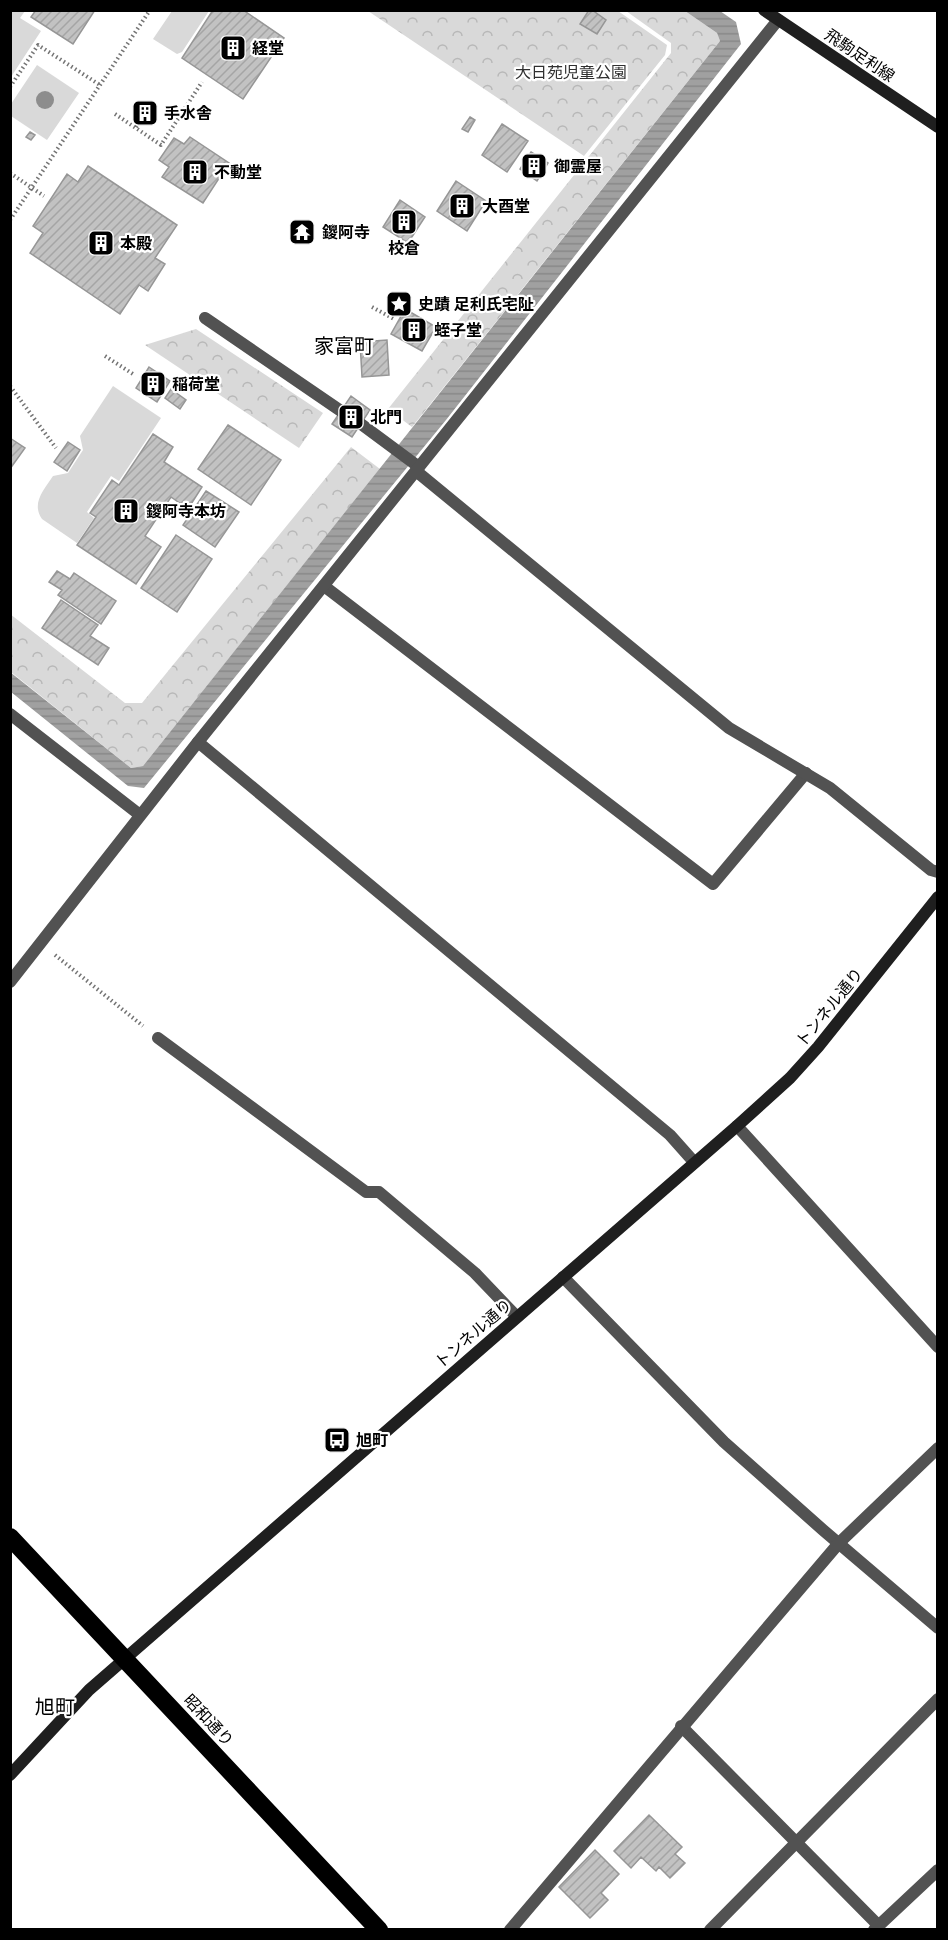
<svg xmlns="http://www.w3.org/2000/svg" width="948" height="1940" viewBox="0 0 948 1940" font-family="Raleway,'Noto Sans JP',sans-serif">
<defs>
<pattern id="forest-crowns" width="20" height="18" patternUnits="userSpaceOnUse" patternTransform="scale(1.5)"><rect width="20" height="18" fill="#d9d9d9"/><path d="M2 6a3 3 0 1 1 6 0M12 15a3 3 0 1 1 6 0" fill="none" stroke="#b8b8b8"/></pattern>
<pattern id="water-rules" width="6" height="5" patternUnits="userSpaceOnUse" patternTransform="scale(1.5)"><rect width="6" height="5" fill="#a0a0a0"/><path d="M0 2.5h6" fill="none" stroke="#888"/></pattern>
<pattern id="building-hatch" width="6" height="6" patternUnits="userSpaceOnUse" patternTransform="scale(1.5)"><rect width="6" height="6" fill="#c2c2c2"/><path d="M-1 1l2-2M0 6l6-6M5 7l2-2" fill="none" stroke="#a5a5a5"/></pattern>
</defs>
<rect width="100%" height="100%" fill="#fff"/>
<path fill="url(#forest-crowns)" d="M 368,11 L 618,11 L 667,45 L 665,55 L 584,156 Z
M 626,11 L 685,11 L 717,33 L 720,41 L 412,427 L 388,409 L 671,53 L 671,43 Z
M 196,329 L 323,413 L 299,448 L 145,345 Z
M 351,447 L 380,469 L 143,766 L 131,768 L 11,672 L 10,614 L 125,703 L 142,703 Z"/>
<path fill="#d9d9d9" d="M 11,10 L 25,11 L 20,18 L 41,31 L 11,77 Z
M 172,11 L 209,11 L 182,52 L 177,54 L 153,39 Z
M 37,65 L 79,93 L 47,140 L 11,116 L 11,104 Z
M 113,386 L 161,418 L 119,481 L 111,476 L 87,512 L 94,518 L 77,543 L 42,519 C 31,503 44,490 53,476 L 68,473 L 83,450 L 80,436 Z"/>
<path fill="url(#water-rules)" d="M 685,11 L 720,11 L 736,22 L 741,44 L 446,420 L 144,788 L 128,786 L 11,692 L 10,672 L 131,768 L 143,766 L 720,41 L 717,33 Z"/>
<path fill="url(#building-hatch)" stroke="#969696" stroke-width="1.5" d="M 36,10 L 95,10 L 73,44 L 31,17 Z
M 213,10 L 243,10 L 284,38 L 243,99 L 182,58 Z
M 589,10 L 592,10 L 606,20 L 597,34 L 580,24 Z
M 144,104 L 154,111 L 147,120 L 137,114 Z
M 470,117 L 475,120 L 468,132 L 462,129 Z
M 502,124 L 528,141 L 507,172 L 482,155 Z
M 30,132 L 35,135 L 31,140 L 26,137 Z
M 190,137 L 229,163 L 203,203 L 162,177 L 169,167 L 159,160 L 174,138 L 184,144 Z
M 531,152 L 548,163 L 537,181 L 520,169 Z
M 88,166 L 177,225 L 155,258 L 165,264 L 148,291 L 139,285 L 120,314 L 30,253 L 43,233 L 33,226 L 67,174 L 78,182 Z
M 456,181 L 486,201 L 467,231 L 437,211 Z
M 400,200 L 425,217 L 408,243 L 383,227 Z
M 405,309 L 436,327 L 422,351 L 391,334 Z
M 387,340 L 389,375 L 362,377 L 360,342 Z
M 149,367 L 170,381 L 157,402 L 136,388 Z
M 171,389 L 186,400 L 180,409 L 165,398 Z
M 351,396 L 370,410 L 352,437 L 332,424 Z
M 228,425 L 281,460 L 251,505 L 198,469 Z
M 153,434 L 173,447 L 164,462 L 202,487 L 188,509 L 171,497 L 145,536 L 161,547 L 136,584 L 77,545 L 96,517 L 90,513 L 112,480 L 119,485 Z
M 10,438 L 25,448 L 10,469 Z
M 68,442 L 80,450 L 67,471 L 54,462 Z
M 206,491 L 239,512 L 215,547 L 183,525 Z
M 176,535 L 212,559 L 177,612 L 141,588 Z
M 57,571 L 70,579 L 74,573 L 116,601 L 101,624 L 58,595 L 62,590 L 49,582 Z
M 61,600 L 98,625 L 90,636 L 109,648 L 98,665 L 42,628 Z
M 649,1815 L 682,1847 L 675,1854 L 685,1863 L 670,1878 L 659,1867 L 656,1871 L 641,1857 L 631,1868 L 614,1851 Z
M 595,1850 L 619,1874 L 601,1893 L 608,1900 L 590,1918 L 559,1887 Z"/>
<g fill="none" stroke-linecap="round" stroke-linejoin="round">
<path stroke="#747474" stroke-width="4" stroke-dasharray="1.5 3" stroke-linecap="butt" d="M 10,87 L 38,45 L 100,85
M 115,114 L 161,145 L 202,82
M 136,127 L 141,120
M 10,173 L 44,196
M 10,220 L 150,10
M 372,307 L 394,319
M 105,356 L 133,374
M 10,386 L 56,448
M 55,955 L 143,1026"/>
<path stroke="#525252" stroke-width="12" d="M 205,318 L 341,411
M 361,424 L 419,467
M 324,586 L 713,884 L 806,773
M 198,742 L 670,1135 L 694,1162
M 158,1038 L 366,1192 L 379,1192 L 475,1273 L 517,1317
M 737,1126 L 938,1347
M 563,1277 L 724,1442 L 823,1530 L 938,1628
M 681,1726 L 878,1925
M 710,1930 L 938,1699
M 874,1930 L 938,1870"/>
<path stroke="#525252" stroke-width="12" d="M 416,471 L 729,728 L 830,788 L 931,870 L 938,872
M 10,714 L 140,815
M 10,982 L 198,742 L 778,20
M 510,1930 L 839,1543 L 938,1448"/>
<path stroke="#1f1f1f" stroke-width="12" d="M 764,10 L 938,127
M 10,1775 L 89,1690 L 737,1126 L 790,1078 L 818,1047 L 938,897"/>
<path stroke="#000" stroke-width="18" d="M 10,1537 L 379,1930"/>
</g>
<circle fill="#8d8d8d" cx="45" cy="100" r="9"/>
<defs>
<g id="building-square" transform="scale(1.35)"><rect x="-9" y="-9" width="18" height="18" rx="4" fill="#000" stroke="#fff"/><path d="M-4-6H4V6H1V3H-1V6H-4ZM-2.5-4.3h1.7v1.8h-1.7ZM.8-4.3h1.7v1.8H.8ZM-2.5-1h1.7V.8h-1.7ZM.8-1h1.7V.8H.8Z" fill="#fff"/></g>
<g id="temple-square" transform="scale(1.35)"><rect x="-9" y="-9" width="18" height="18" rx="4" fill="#000" stroke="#fff"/><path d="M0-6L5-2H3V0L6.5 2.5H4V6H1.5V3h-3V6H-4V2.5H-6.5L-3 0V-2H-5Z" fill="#fff"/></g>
<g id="sight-square" transform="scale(1.35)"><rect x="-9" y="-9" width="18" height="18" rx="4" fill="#000" stroke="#fff"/><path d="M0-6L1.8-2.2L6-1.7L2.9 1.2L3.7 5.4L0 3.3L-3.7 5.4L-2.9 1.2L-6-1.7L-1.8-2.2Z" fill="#fff"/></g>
<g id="bus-square" transform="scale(1.35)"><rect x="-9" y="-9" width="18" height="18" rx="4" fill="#000" stroke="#fff"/><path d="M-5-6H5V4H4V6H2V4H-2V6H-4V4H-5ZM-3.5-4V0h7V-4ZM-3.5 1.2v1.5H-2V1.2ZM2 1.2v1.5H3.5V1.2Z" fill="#fff"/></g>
</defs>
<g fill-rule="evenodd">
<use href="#building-square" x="233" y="48"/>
<use href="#building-square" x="145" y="113"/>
<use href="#building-square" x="534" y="166"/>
<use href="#building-square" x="195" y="172"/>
<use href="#building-square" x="462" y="206"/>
<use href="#building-square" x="404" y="222"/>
<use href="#temple-square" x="302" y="232"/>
<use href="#building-square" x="101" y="243"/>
<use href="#sight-square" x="399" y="304"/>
<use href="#building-square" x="414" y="330"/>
<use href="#building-square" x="153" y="384"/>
<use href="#building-square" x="351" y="417"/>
<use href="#building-square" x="126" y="511"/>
<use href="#bus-square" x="337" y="1440"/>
</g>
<g text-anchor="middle" stroke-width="4.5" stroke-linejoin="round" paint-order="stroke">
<g font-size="16" font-weight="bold" fill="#000" stroke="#fff" text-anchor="start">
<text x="252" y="54">経堂</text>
<text x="164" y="119">手水舎</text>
<text x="554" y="172">御霊屋</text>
<text x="214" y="178">不動堂</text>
<text x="482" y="212">大酉堂</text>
<text x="322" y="238">鑁阿寺</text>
<text x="120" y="249">本殿</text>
<text x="404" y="254" text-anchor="middle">校倉</text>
<text x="418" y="310">史蹟 足利氏宅阯</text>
<text x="434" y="336">蛭子堂</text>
<text x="172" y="390">稲荷堂</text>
<text x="370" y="423">北門</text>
<text x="146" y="517">鑁阿寺本坊</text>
<text x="356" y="1446">旭町</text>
</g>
<g font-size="16" fill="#000" stroke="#fff">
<text transform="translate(860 55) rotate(34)" y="6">飛駒足利線</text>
<text transform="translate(829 1007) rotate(-51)" y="6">トンネル通り</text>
<text transform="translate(473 1333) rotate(-41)" y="6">トンネル通り</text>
<text transform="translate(209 1720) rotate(47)" y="6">昭和通り</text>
</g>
<g font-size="16" fill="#303030" stroke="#fff">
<text x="571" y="78">大日苑児童公園</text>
</g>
<g font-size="20" fill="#000" stroke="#fff">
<text x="344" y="353">家富町</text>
<text x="55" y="1714">旭町</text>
</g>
</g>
<rect width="948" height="1940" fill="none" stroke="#000000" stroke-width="24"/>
</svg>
